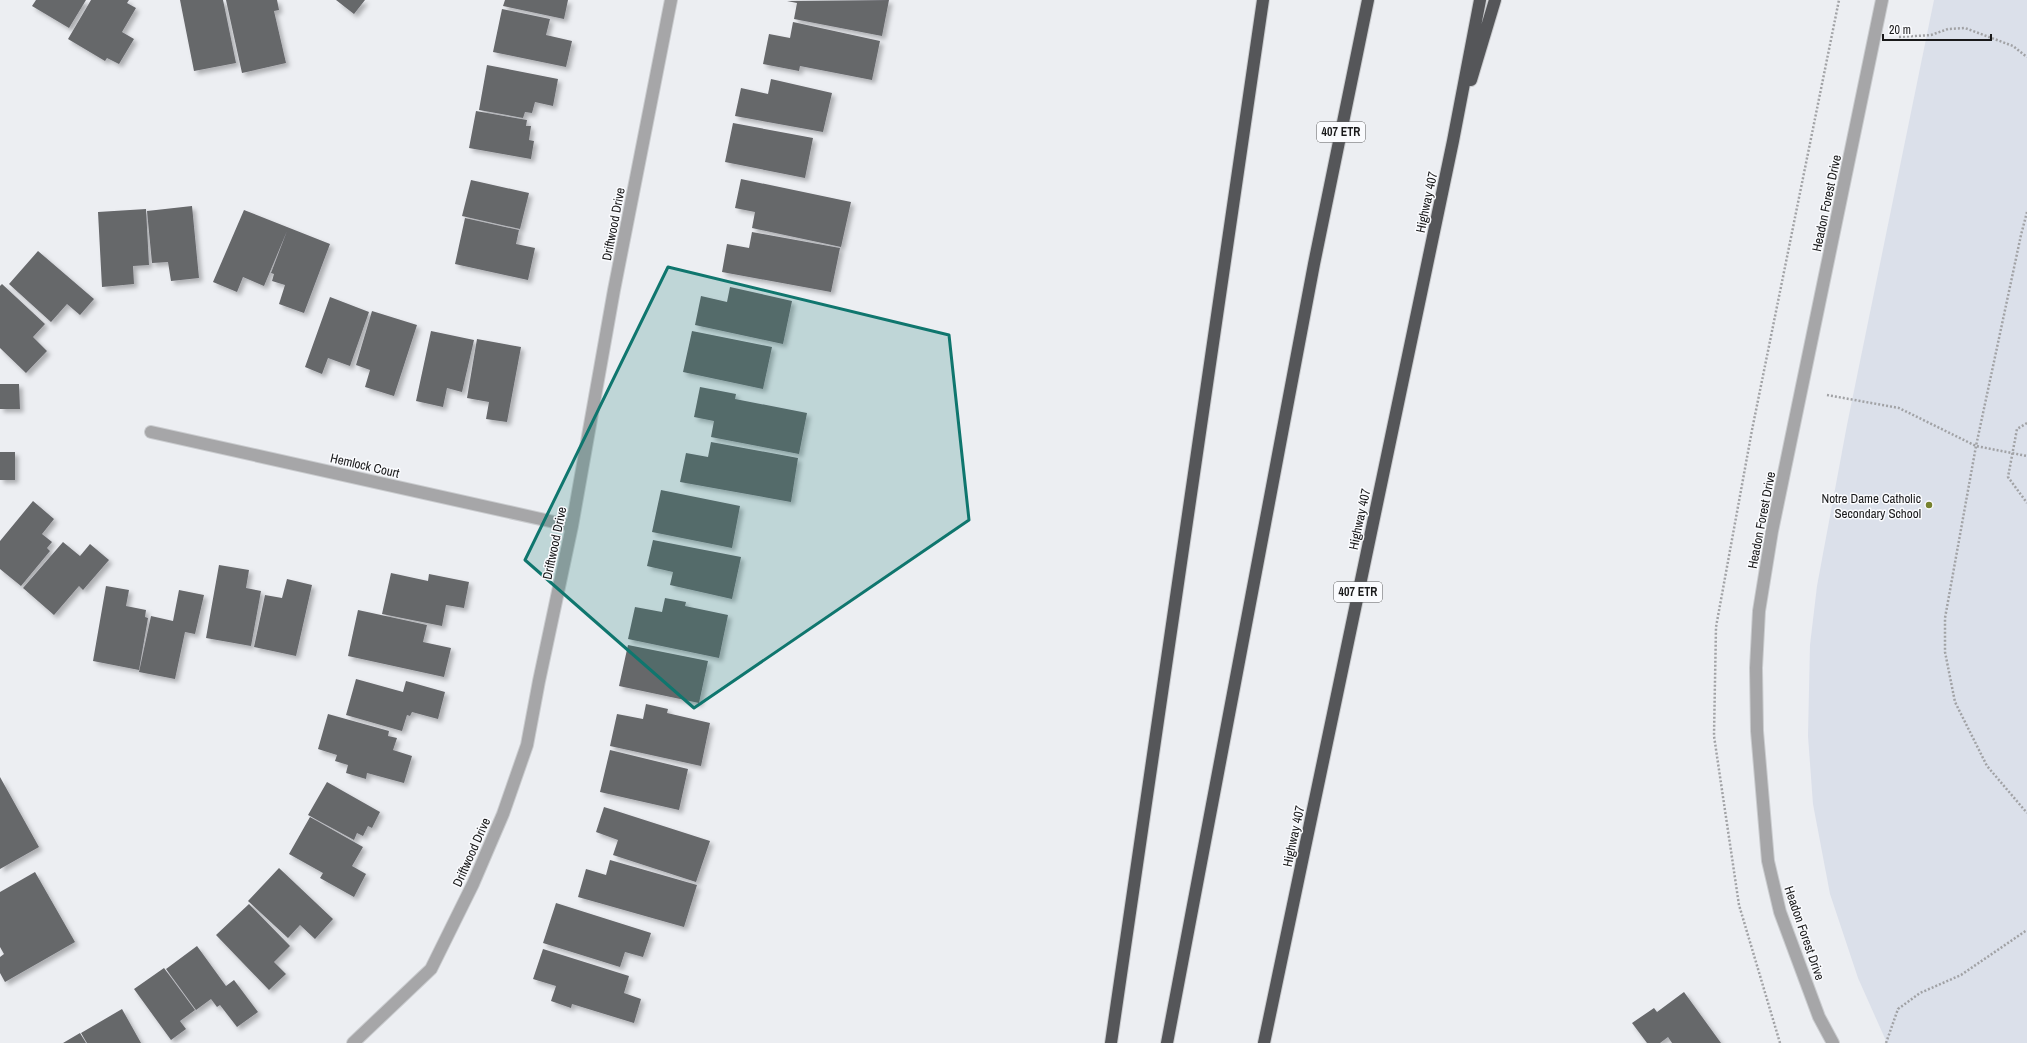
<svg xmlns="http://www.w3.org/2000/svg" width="2027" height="1043" viewBox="0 0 2027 1043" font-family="'Archivo Narrow',sans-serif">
<defs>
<filter id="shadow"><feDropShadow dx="3.5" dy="3.5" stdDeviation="2" flood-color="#0004"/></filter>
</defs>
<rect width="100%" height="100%" fill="#eceef2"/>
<path fill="#dbe0ea" d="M 1934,0 L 2027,0 L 2027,1043 L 1887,1043 L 1858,978 L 1830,894 L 1813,804 L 1808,736 L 1810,645 L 1817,586 L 1847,425 Z"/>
<path fill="#66676b" filter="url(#shadow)" d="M 36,0 L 86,0 L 69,28 L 32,6 Z
M 91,0 L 129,0 L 127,3 L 136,8 L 122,32 L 134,39 L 119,64 L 107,58 L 105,61 L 68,39 Z
M 180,0 L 223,0 L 236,63 L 194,71 Z
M 226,0 L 277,0 L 279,10 L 274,11 L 286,63 L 242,73 Z
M 336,0 L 365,0 L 354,14 Z
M 505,0 L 568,0 L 564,19 L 503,6 Z
M 889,0 L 882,36 L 794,19 L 797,3 L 787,1 Z
M 502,9 L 550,19 L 546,35 L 572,41 L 566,67 L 493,52 Z
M 793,22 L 880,41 L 872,80 L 800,66 L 799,71 L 763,64 L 769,34 L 790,38 Z
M 487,65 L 558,79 L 553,106 L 535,102 L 532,113 L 525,112 L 523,118 L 479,110 Z
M 771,79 L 832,93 L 823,132 L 735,116 L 741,88 L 768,94 Z
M 476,111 L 527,120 L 526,126 L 531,126 L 529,140 L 534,141 L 531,159 L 469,148 Z
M 733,123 L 813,138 L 805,178 L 725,162 Z
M 741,179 L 851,202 L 841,247 L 752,228 L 755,212 L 735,208 Z
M 471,180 L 529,193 L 520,229 L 462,216 Z
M 192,206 L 199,278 L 171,281 L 168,262 L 152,263 L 147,211 Z
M 146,209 L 149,265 L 133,266 L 134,284 L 102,287 L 98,212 Z
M 244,210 L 330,244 L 304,313 L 279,304 L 285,285 L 272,281 L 274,274 L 271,273 L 287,231 L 264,286 L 243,277 L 237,292 L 213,282 Z
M 465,218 L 519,230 L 516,244 L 535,248 L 528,280 L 455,264 Z
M 752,232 L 840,248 L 831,292 L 722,272 L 727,244 L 749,248 Z
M 38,251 L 94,299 L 80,315 L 67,304 L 51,322 L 9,284 Z
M 2,284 L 45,324 L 33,337 L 47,351 L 26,373 L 0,348 L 0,286 Z
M 730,287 L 792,301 L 783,344 L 695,325 L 701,296 L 727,302 Z
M 330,297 L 369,312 L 350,366 L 328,358 L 322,374 L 305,367 Z
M 372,311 L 417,325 L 394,396 L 365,387 L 370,370 L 356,365 Z
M 431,331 L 474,340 L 462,392 L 447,388 L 443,407 L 416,401 Z
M 692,331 L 772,347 L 763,389 L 683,372 Z
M 477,339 L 521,347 L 507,422 L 486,419 L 489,402 L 467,398 Z
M 0,384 L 19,384 L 20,409 L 0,409 Z
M 700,387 L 736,394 L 735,399 L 807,413 L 799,454 L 711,437 L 714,421 L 694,417 Z
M 711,442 L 798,458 L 791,502 L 680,482 L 686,453 L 708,457 Z
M 0,452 L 15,452 L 15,480 L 0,480 Z
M 661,490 L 740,506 L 732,548 L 652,532 Z
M 33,501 L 54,519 L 42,534 L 52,542 L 47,548 L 50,551 L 21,586 L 0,569 L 0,541 Z
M 653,540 L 741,557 L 732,599 L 670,585 L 673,572 L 647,566 Z
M 63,542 L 80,556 L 90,544 L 109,560 L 83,590 L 79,586 L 54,615 L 23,588 Z
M 219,565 L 249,570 L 246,588 L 261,591 L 251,646 L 206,638 Z
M 391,573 L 428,581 L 429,574 L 469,582 L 464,608 L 446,605 L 442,626 L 382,614 Z
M 287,579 L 312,585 L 296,656 L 254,647 L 265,595 L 282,598 Z
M 106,586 L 129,590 L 126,606 L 146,610 L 145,617 L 148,618 L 139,670 L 93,661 Z
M 179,590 L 204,595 L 195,634 L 185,632 L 175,679 L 139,672 L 151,616 L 173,621 Z
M 665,598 L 686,602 L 685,606 L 728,615 L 719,658 L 628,639 L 635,607 L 662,612 Z
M 358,610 L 427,625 L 423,642 L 451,648 L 444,677 L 348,656 Z
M 628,645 L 708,661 L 699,703 L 619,686 Z
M 356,679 L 403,692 L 406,681 L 445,692 L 438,719 L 412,712 L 410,716 L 407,715 L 402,731 L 346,715 Z
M 646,704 L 668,709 L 667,713 L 710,723 L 701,766 L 610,746 L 617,714 L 643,719 Z
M 328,714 L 389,731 L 388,736 L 397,738 L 393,750 L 412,756 L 404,783 L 367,773 L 366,779 L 346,773 L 348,765 L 335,761 L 337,755 L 318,749 Z
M 610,750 L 688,769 L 679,810 L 600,792 Z
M 0,777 L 39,847 L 0,869 Z
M 327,782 L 380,812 L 372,828 L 368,826 L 363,836 L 357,833 L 354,840 L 308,815 Z
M 604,807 L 710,841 L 696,882 L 613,855 L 618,840 L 596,832 Z
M 310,817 L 363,847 L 352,866 L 366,874 L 354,897 L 320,878 L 323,873 L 289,854 Z
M 610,860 L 697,885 L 684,927 L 578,897 L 586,869 L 606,875 Z
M 279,868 L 333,919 L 315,939 L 300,925 L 288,938 L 248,901 Z
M 35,872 L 75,942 L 5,982 L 0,973 L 0,957 L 4,954 L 0,947 L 0,892 Z
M 556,903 L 651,933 L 643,957 L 625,952 L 620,967 L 543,943 Z
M 249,904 L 290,946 L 274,962 L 286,974 L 269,990 L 216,935 Z
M 197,946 L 226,986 L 234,980 L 258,1012 L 237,1027 L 220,1005 L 217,1007 L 211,999 L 196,1010 L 166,969 Z
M 543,949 L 629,976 L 624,993 L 641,999 L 634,1023 L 572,1004 L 571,1008 L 551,1001 L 556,986 L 533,979 Z
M 164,968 L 195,1010 L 180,1021 L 186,1029 L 171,1040 L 134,989 Z
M 1684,992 L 1721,1043 L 1672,1043 L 1668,1037 L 1660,1043 L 1647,1043 L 1632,1023 L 1654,1008 L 1657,1012 Z
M 122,1009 L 141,1043 L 87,1043 L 81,1033 Z
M 80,1033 L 86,1043 L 63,1043 Z"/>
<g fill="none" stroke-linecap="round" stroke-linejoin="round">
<g stroke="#cacccf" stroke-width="14">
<path id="minor" d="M 151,432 L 572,526
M 353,1043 L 431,969 L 473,884 L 503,814 L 527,745 L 539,681 L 572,526 L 614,290 L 671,0
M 1833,1043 L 1819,1017 L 1780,912 L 1768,861 L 1757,731 L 1756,668 L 1759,611 L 1772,531 L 1882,0"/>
</g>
<g stroke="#cacccf" stroke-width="14">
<path id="highway" d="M 1471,80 L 1495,0
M 1111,1043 L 1263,0
M 1167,1043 L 1314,264 L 1368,0
M 1264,1043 L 1453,141 L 1480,0"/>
</g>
<path stroke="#a1a2a5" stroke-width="2.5" stroke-dasharray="2 2" stroke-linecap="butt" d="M 1899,37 L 1931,35 L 1948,29 L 1965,28 L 2013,46 L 2027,57
M 2027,212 L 2021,235 L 1976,446 L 1945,618 L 1945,652 L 1955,702 L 1987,766 L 2027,813
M 1827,395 L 1899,408 L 1976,446 L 2027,456
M 2027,423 L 2017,429 L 2008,477 L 2027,503
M 1780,1043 L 1739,905 L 1714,736 L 1716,627 L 1752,430 L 1839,0
M 1886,1043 L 1898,1009 L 1920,993 L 1961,975 L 2027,930"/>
<use href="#minor" stroke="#a6a6a8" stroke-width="12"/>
<use href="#highway" stroke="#555659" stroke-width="12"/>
</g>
<path fill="#0f766e" fill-opacity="0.2" stroke="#0f766e" stroke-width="3" stroke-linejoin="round" d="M 668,267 L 949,335 L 969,520 L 694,708 L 525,560 Z"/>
<circle fill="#76812d" stroke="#fafbfe" stroke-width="1.5" cx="1929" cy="505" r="4"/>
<g text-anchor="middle" stroke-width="3" stroke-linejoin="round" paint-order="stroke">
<g fill="#fafbfe" stroke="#5c5d5e" stroke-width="1">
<rect x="1317" y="122" width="48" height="20" rx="3"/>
<rect x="1334" y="582" width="48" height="20" rx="3"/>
</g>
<g font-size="12" font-weight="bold" fill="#19191a">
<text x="1341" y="136">407 ETR</text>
<text x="1358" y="596">407 ETR</text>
</g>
<g font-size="13" fill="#19191a" stroke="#fafbfe">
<text transform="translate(1426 202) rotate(-78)" y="5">Highway 407</text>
<text transform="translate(1826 203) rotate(-78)" y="5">Headon Forest Drive</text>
<text transform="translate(613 224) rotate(-79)" y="5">Driftwood Drive</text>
<text transform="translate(365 465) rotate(13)" y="5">Hemlock Court</text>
<text transform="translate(1359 519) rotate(-78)" y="5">Highway 407</text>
<text transform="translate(1761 520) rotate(-79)" y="5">Headon Forest Drive</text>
<text transform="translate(554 543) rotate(-78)" y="5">Driftwood Drive</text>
<text transform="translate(1293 836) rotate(-78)" y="5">Highway 407</text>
<text transform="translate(471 852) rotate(-66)" y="5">Driftwood Drive</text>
<text transform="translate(1805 933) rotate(71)" y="5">Headon Forest Drive</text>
</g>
<g font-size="13" fill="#19191a" stroke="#fafbfe" text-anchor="end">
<text x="1921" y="503">Notre Dame Catholic<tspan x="1921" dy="15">Secondary School</tspan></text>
</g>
</g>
<path d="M1883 34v6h108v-6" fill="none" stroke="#19191a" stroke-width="2"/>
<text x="1889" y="34" font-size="12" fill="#19191a" stroke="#fafbfe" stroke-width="3" paint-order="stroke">20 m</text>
</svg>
